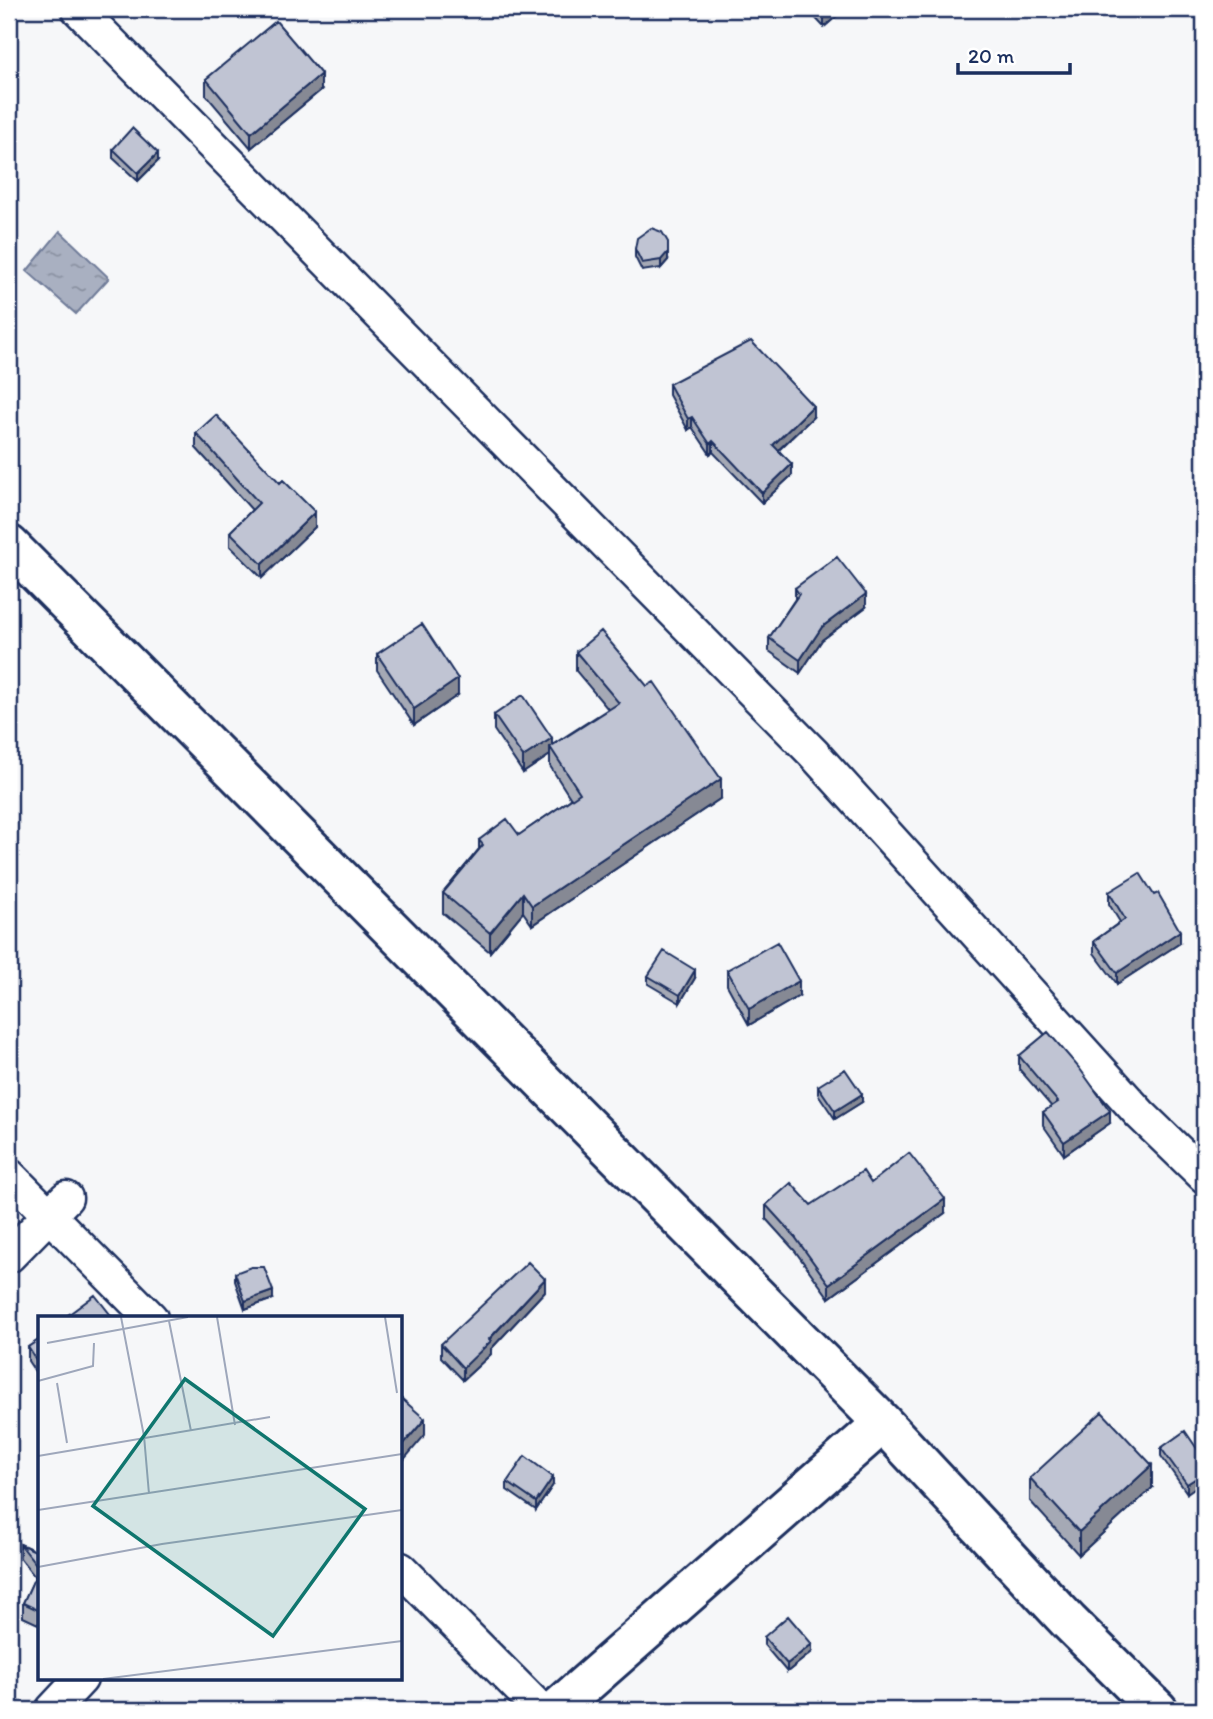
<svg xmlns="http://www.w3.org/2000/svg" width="1213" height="1719" viewBox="0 0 1213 1719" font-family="Itim,sans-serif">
<defs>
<pattern id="water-ripples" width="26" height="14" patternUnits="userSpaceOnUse" patternTransform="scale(1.75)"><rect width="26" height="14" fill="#a9b0c1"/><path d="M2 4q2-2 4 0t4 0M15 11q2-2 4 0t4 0" fill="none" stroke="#8990a0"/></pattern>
</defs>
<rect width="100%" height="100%" fill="#f6f7f9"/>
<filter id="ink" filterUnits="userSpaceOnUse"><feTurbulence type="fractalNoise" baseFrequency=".0143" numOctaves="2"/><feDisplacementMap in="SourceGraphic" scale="14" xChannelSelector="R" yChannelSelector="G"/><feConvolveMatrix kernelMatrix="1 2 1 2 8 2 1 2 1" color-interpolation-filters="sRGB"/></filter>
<g filter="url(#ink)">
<path fill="url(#water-ripples)" stroke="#707c99" stroke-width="2" d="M 60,231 L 109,278 L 76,314 L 27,271 Z"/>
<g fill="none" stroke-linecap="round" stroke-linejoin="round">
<g stroke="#1b2f5e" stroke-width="37">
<path id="minor" d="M 78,9 L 813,753 L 1140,1114 L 1204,1176
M 9,1175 L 151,1318
M 9,1256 L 66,1198
M 401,1569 L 541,1710
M 52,1710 L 81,1679"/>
</g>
<g stroke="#1b2f5e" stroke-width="44">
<path id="tertiary" d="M 9,545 L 883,1423 L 1069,1622 L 1158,1710
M 556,1710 L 883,1423"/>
</g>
<use href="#minor" stroke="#fff" stroke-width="32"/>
<use href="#tertiary" stroke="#fff" stroke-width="38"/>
</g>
<path fill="#a5a9b5" stroke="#1b2f5e" stroke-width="2" d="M 807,9 L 838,9 L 838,15 L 824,27 Z
M 206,79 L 321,90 L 251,148 L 206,95 Z
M 113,149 L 158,161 L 138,181 L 113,158 Z
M 635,249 L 668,260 L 661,268 L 642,271 L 635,257 Z
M 669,384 L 813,417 L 779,450 L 792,475 L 762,503 L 713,452 L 710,454 L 692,427 L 688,430 L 669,395 Z
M 196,433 L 280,483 L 315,527 L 262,578 L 230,546 L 230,532 L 252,510 L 196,448 Z
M 795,588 L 866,607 L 822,640 L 800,673 L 769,651 L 769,638 L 795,599 Z
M 576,652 L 721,798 L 532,925 L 523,912 L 490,952 L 443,913 L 443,893 L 479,849 L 479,840 L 519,835 L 571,799 L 550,766 L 550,755 L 523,773 L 494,730 L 494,715 L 552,745 L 608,709 L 576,671 Z
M 377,654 L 458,695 L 414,725 L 377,670 Z
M 1109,892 L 1180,943 L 1117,984 L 1094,953 L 1094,941 L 1120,922 L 1109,904 Z
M 727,970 L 799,996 L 749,1025 L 727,985 Z
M 648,976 L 695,978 L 680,1003 L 648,984 Z
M 1019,1056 L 1110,1123 L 1064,1155 L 1043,1125 L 1043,1112 L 1052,1107 L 1019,1069 Z
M 818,1086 L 862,1102 L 835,1119 L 818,1094 Z
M 871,1183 L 945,1213 L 829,1298 L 795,1251 L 766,1219 L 766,1205 L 811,1205 Z
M 235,1273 L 273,1299 L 245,1309 L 235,1281 Z
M 545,1291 L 491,1349 L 491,1354 L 463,1380 L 441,1357 L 441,1344 Z
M 40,1339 L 40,1379 L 28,1361 L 28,1347 Z
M 1161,1448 L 1204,1459 L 1187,1493 L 1161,1456 Z
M 1030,1478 L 1152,1488 L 1079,1555 L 1030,1501 Z
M 507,1482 L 553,1485 L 536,1510 L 507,1490 Z
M 20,1544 L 40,1553 L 40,1625 L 23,1617 L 23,1603 L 35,1577 L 20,1558 Z
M 764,1637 L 812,1652 L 787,1672 L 764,1645 Z"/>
<path fill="#868994" stroke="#1b2f5e" stroke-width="2" d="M 827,9 L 838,9 L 838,15 L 824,27 L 824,11 Z
M 321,74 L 321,90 L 251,148 L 251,133 Z
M 158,153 L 158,161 L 138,181 L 138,173 Z
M 668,242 L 668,260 L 661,268 L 661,260 Z
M 813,406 L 813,417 L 773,455 L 773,445 Z
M 692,417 L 692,427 L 688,430 L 688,419 Z
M 713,441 L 713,452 L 710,454 L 710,444 Z
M 792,464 L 792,475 L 762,503 L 762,493 Z
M 315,512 L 315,527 L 262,578 L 262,564 Z
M 866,594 L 866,607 L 822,640 L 800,673 L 800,660 L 822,627 Z
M 458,679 L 458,695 L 414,725 L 414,709 Z
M 552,738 L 552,749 L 550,747 L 550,755 L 523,773 L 523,757 Z
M 721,779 L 721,798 L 532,925 L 532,906 Z
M 523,893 L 523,912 L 490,952 L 490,933 Z
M 1180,931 L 1180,943 L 1117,984 L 1117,973 Z
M 695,970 L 695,978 L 680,1003 L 680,995 Z
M 799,981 L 799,996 L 749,1025 L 749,1009 Z
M 862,1094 L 862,1102 L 835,1119 L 835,1111 Z
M 1110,1111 L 1110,1123 L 1064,1155 L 1064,1142 Z
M 945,1199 L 945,1213 L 829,1298 L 829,1284 Z
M 545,1279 L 545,1291 L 491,1349 L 491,1354 L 463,1380 L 463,1368 Z
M 273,1291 L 273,1299 L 245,1309 L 245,1301 Z
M 425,1419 L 425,1435 L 401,1463 L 401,1447 Z
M 1152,1465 L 1152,1488 L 1079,1555 L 1079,1532 Z
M 1204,1473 L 1204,1481 L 1187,1493 L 1187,1484 Z
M 553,1477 L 553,1485 L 536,1510 L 536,1502 Z
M 812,1644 L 812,1652 L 787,1672 L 787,1664 Z"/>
<path fill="#c0c4d3" stroke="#1b2f5e" stroke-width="2" d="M 276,21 L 321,74 L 251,133 L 206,79 Z
M 132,128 L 158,153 L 138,173 L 113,149 Z
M 651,228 L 662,232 L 668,242 L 668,252 L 661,260 L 642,263 L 635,249 L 637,238 Z
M 751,341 L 813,406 L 773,445 L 792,464 L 762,493 L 713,441 L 710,444 L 692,417 L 688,419 L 669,384 Z
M 216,415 L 280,483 L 283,480 L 315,512 L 262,564 L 230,532 L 259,503 L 196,433 Z
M 837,557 L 866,594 L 822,627 L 800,660 L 769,638 L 799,594 L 795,588 Z
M 422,624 L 458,679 L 414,709 L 377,654 Z
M 601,631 L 647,686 L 654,682 L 721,779 L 532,906 L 523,893 L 490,933 L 443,893 L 483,845 L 479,840 L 507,819 L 519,835 L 580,793 L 550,747 L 619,703 L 576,652 Z
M 523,695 L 552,738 L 523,757 L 494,715 Z
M 1140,873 L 1154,895 L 1158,893 L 1180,931 L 1117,973 L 1094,941 L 1125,919 L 1109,892 Z
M 777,942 L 799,981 L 749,1009 L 727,970 Z
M 664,951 L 695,970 L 680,995 L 648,976 Z
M 1048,1032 L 1080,1069 L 1110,1111 L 1064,1142 L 1043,1112 L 1058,1102 L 1019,1056 Z
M 845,1069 L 862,1094 L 835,1111 L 818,1086 Z
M 909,1153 L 945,1199 L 829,1284 L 795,1237 L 766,1205 L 791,1183 L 811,1205 L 863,1171 L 871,1183 Z
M 528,1262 L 545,1279 L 489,1339 L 491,1341 L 463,1368 L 441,1344 Z
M 251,1267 L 264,1267 L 273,1291 L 245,1301 L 235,1273 Z
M 95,1295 L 113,1318 L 64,1318 Z
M 40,1339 L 40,1366 L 28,1347 Z
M 401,1398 L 425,1419 L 401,1447 Z
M 1102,1412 L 1152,1465 L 1079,1532 L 1030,1478 Z
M 1185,1431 L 1204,1459 L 1204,1473 L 1187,1484 L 1161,1448 Z
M 525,1456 L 553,1477 L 536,1502 L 507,1482 Z
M 20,1544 L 40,1553 L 40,1611 L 23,1603 L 39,1568 Z
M 788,1616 L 812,1644 L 787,1664 L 764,1637 Z
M 161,1703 L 166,1710 L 152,1710 Z
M 870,1703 L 876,1710 L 861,1710 Z"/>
</g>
<g transform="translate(38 1316)">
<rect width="364" height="364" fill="#f6f7f9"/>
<path fill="none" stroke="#9ea7bb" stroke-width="2" d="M 83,1 L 106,120 L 111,178M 179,1 L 197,109M 347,1 L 359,77M 131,5 L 153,115M 9,27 L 150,1M 0,65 L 55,50 L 56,27M 19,67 L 29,127M 0,140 L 232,101M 0,194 L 364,138M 0,251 L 124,228 L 364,194M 65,363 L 364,325"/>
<path fill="#0f766e" fill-opacity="0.15" stroke="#0f766e" stroke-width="3.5" d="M 147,63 L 327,193 L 235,320 L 55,190 Z"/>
<rect width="364" height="364" fill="none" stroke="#1b2f5e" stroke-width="3.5"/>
</g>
<rect width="1213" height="1719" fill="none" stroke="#fff" stroke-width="35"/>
<rect x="18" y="18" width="1178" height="1684" fill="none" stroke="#1b2f5e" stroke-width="2.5" filter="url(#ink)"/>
<path d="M958 63v10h112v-10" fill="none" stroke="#1b2f5e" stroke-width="3.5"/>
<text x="968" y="63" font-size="21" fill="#1b2f5e" stroke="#ffffff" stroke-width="5" paint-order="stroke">20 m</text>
</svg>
